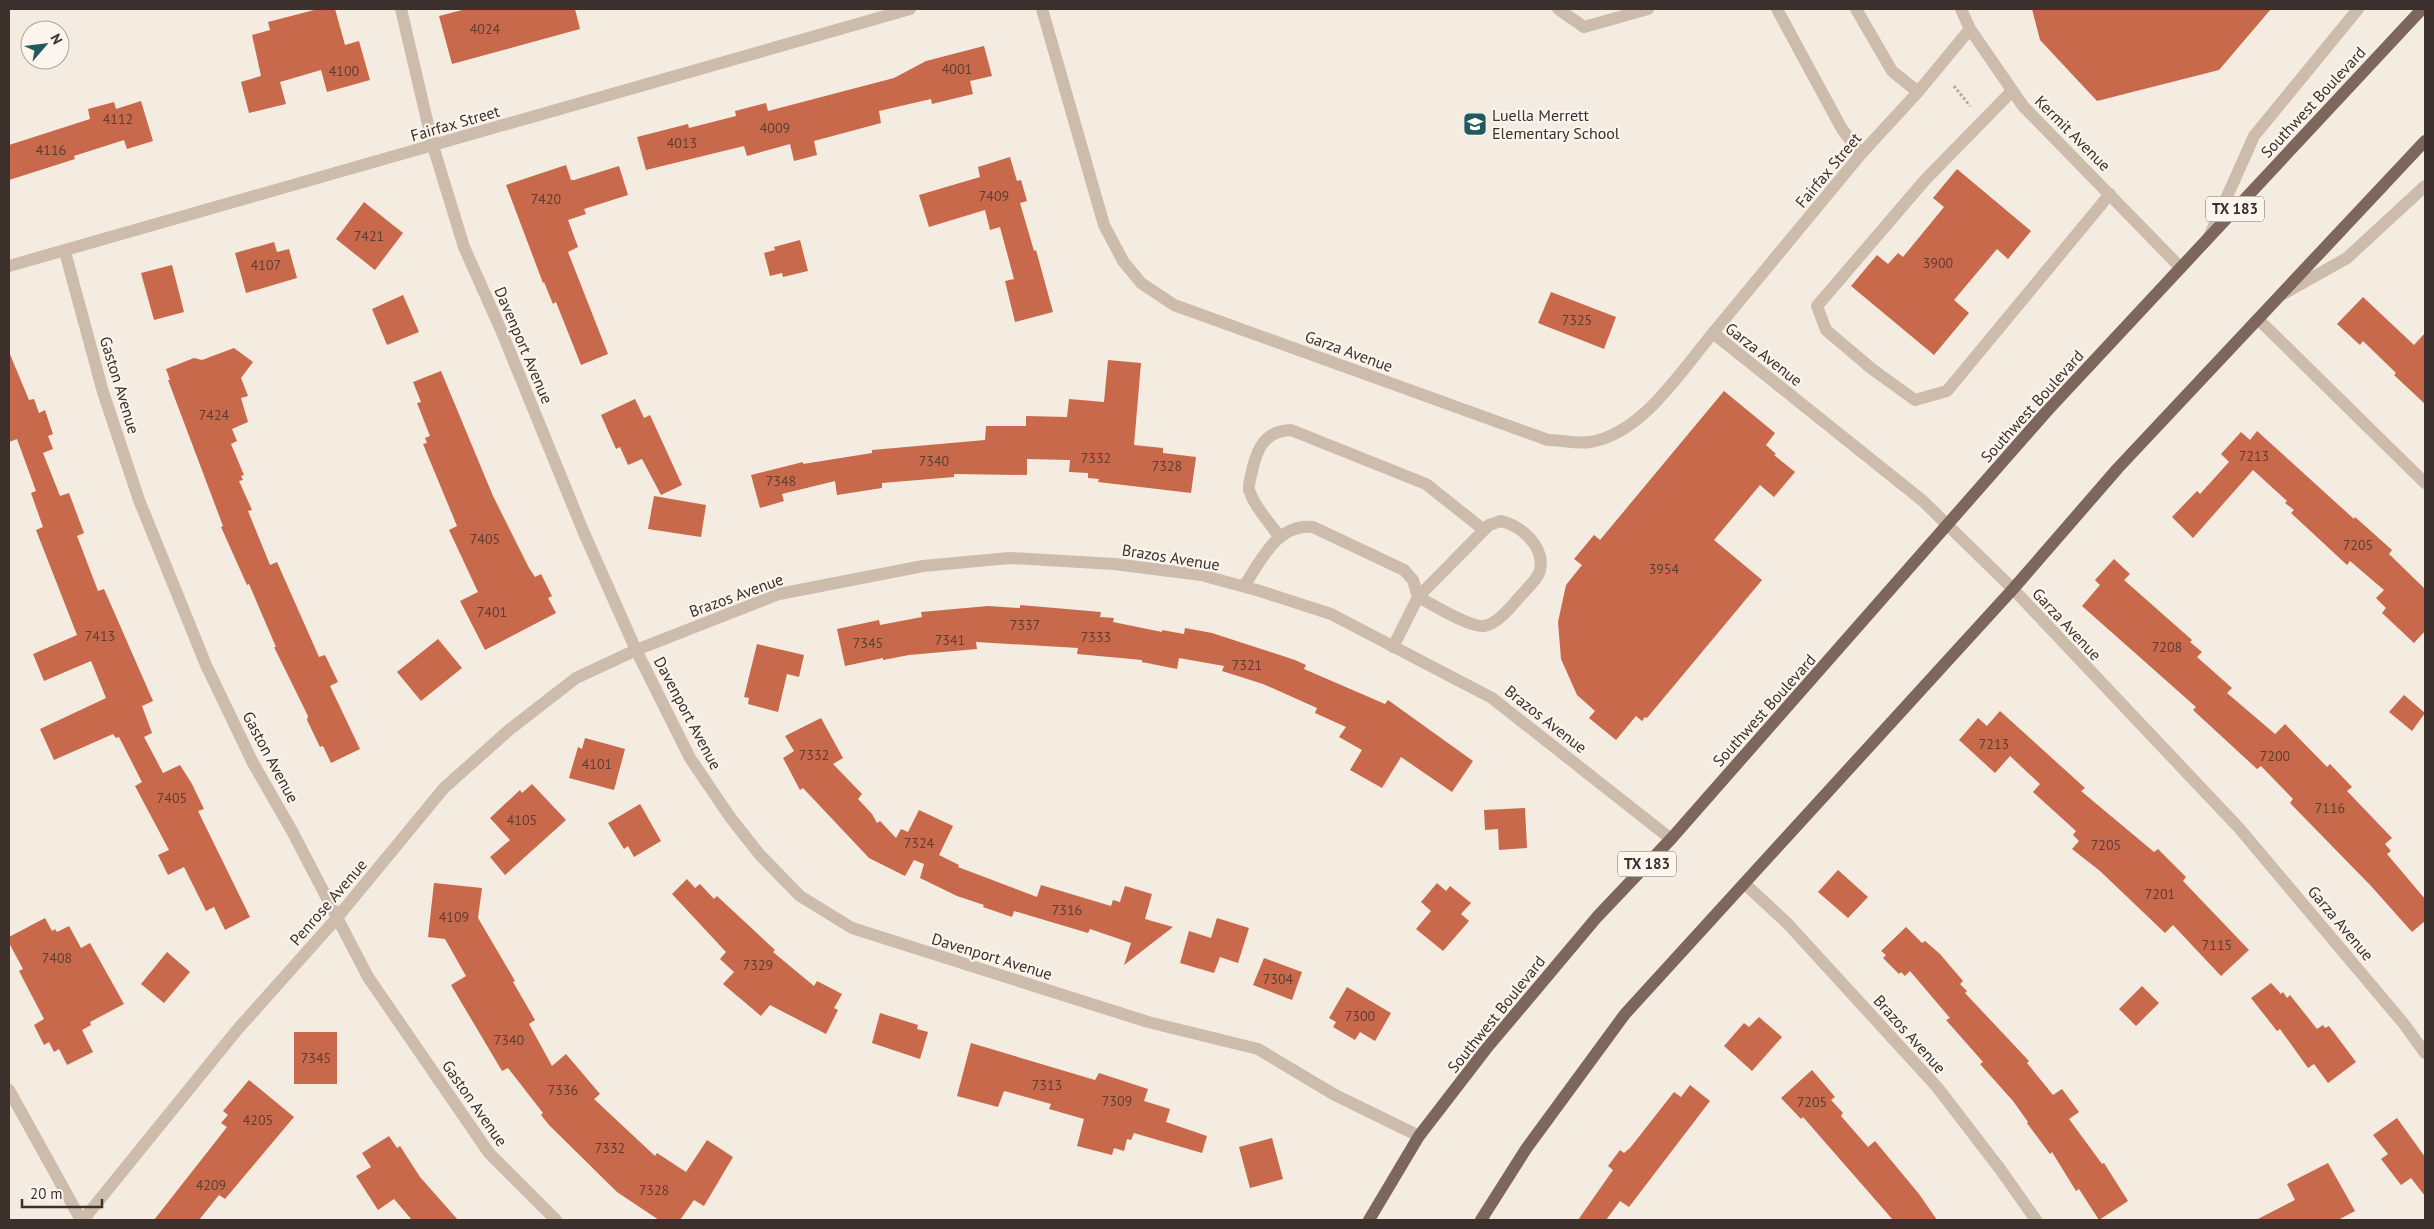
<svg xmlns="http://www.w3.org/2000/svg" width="2434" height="1229" viewBox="0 0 2434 1229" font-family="'PT Sans',sans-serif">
<rect width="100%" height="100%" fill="#f4ebe1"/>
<path fill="#c8694b" d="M 318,9 L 335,9 L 345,45 L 359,41 L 370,80 L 327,92 L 321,70 L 280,82 L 286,104 L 249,113 L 241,82 L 261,76 L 252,35 L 270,30 L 268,22 Z
M 466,9 L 575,9 L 580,29 L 452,64 L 439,16 Z
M 2032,9 L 2271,9 L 2219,70 L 2097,101 L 2040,40 Z
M 984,46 L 992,76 L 970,81 L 973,94 L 932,104 L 931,99 L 879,111 L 881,123 L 814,141 L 817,155 L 794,161 L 790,144 L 747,156 L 744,146 L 646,170 L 637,137 L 688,124 L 689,128 L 736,116 L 735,111 L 766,103 L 768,111 L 894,78 L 926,61 Z
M 141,101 L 153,141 L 127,149 L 124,140 L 74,156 L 75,159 L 9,180 L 9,145 L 90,119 L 88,109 L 114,102 L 116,109 Z
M 1010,157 L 1017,181 L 1021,180 L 1027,201 L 1020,203 L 1034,251 L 1036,250 L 1053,312 L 1015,322 L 1005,281 L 1014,279 L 1000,227 L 990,230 L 985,210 L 929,227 L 919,195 L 980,177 L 978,167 Z
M 566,165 L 571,180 L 574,180 L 619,166 L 628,195 L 584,209 L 586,214 L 568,220 L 578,247 L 568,252 L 608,354 L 581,365 L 556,302 L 553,304 L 544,282 L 543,283 L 506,185 Z
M 1957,169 L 2031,231 L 2008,259 L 1997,249 L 1954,300 L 1969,313 L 1934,355 L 1851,286 L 1877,255 L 1888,264 L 1898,253 L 1903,257 L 1944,207 L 1933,198 Z
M 364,202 L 403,233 L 375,270 L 336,239 Z
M 800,240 L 808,271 L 783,277 L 782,273 L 770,276 L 764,253 L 775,250 L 774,247 Z
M 274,242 L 277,252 L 289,249 L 297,278 L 246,293 L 235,253 Z
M 172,265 L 184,312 L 154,320 L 141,273 Z
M 1551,292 L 1616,317 L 1604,349 L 1538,323 Z
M 403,295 L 419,332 L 387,345 L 372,309 Z
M 2363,297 L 2414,345 L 2425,333 L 2425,404 L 2394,375 L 2396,373 L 2363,341 L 2360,345 L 2337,324 Z
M 234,348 L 253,362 L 241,378 L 248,396 L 241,398 L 248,422 L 232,429 L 237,441 L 231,444 L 244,475 L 241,476 L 243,480 L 239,481 L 252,510 L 248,511 L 270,565 L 277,562 L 319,657 L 325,655 L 338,682 L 330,686 L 360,749 L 331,763 L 323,746 L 320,747 L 307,720 L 308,716 L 274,647 L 276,647 L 249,584 L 247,585 L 221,527 L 223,526 L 168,380 L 170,380 L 166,369 L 194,358 L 202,360 Z
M 9,352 L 29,400 L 34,399 L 39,413 L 45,410 L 53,434 L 48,436 L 53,449 L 43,453 L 60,496 L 69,493 L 84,533 L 77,536 L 98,591 L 104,589 L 153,701 L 142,706 L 152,733 L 144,737 L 163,773 L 180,765 L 192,784 L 204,809 L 198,811 L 250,917 L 225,930 L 214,907 L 206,911 L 184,867 L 168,875 L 158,855 L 169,850 L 135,786 L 142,782 L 119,737 L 116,738 L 113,734 L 54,760 L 40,729 L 106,698 L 91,661 L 44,681 L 33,654 L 77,635 L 36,530 L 43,527 L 31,493 L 36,491 L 17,439 L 9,442 Z
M 1108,360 L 1141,363 L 1134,445 L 1163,448 L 1163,453 L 1196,457 L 1191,493 L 1098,482 L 1099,479 L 1088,478 L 1088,473 L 1069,472 L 1070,460 L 1027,459 L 1027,475 L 954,474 L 954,477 L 882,483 L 882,488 L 837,495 L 835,481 L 782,494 L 784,501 L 760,508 L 751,475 L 803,462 L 803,464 L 872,453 L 872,450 L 985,440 L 986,426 L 1026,426 L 1026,416 L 1067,417 L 1069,399 L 1104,402 Z
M 441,371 L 493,496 L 529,568 L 535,577 L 541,574 L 552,596 L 548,598 L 556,613 L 485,650 L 460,601 L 478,592 L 449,530 L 457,526 L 423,444 L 427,443 L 425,438 L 430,436 L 417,403 L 421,402 L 413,382 Z
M 1724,391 L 1775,433 L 1766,445 L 1776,454 L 1774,455 L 1795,472 L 1774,497 L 1760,485 L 1714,540 L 1762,580 L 1647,718 L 1645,717 L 1642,721 L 1636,716 L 1616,740 L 1589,718 L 1595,711 L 1577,695 L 1561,659 L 1558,622 L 1566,585 L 1582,565 L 1574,559 L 1594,535 L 1600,540 Z
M 635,399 L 644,418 L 650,415 L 682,485 L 661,495 L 642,459 L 628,465 L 620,447 L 616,449 L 601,415 Z
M 2257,431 L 2354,519 L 2355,517 L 2392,550 L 2389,554 L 2425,589 L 2425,631 L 2414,643 L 2382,613 L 2386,608 L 2376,598 L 2384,590 L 2350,561 L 2347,565 L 2291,513 L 2294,510 L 2285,503 L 2287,501 L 2253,470 L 2193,538 L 2172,517 L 2197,491 L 2200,494 L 2229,462 L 2221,454 L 2241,432 L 2250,440 Z
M 654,496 L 706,505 L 701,537 L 648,529 Z
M 2114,559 L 2130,574 L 2124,580 L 2192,640 L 2190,642 L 2202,652 L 2197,657 L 2232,688 L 2227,693 L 2275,734 L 2285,724 L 2327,767 L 2330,764 L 2352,787 L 2347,791 L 2392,838 L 2385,844 L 2391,851 L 2387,854 L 2425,899 L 2425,921 L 2412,932 L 2371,886 L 2290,803 L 2293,799 L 2261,766 L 2257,769 L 2193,710 L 2196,707 L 2082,606 L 2100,585 L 2095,580 Z
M 1020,605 L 1101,612 L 1100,617 L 1114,618 L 1113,622 L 1162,632 L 1162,630 L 1184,634 L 1185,628 L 1212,633 L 1295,660 L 1306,665 L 1304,669 L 1385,704 L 1388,700 L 1473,761 L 1452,792 L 1401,757 L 1382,788 L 1350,770 L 1362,750 L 1339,737 L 1346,727 L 1315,713 L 1317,708 L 1263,684 L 1222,671 L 1224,666 L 1179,658 L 1177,669 L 1142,662 L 1142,660 L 1077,654 L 1078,648 L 976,642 L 977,649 L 909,655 L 883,660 L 883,658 L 845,666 L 837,629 L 879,620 L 880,625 L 922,617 L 921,612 L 988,606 L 1020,608 Z
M 438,639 L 462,668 L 421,701 L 397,672 Z
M 757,644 L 804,655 L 799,677 L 787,674 L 778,712 L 748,704 L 749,698 L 744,697 Z
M 2404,695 L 2425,713 L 2412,731 L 2389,712 Z
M 2000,711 L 2085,788 L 2081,791 L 2154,852 L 2158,849 L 2186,877 L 2183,881 L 2249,950 L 2221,976 L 2173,925 L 2165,933 L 2100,871 L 2072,849 L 2079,841 L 2073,835 L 2076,831 L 2033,792 L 2040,784 L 2010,756 L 1995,773 L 1959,740 L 1978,718 L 1987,726 Z
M 821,718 L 843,758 L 833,764 L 862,794 L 858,799 L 872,814 L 877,823 L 880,821 L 896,838 L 901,829 L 908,832 L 919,810 L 953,826 L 939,855 L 959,865 L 958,867 L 1037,897 L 1041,885 L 1111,906 L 1113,900 L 1120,902 L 1125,886 L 1152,894 L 1145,919 L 1173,927 L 1124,965 L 1131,943 L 1090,929 L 1088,933 L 1014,911 L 1012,917 L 983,907 L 984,905 L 957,896 L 920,878 L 924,864 L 914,860 L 905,876 L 869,858 L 803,788 L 800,790 L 783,758 L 794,751 L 785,736 Z
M 585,738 L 625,749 L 614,790 L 569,778 L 578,747 L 582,749 Z
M 532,784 L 566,820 L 505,875 L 490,857 L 510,840 L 490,818 L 520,790 L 522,793 Z
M 640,804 L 661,841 L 634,857 L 628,846 L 624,849 L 608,823 Z
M 1525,808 L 1527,848 L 1499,850 L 1498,829 L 1485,830 L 1484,810 Z
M 1838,870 L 1868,897 L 1848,918 L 1818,892 Z
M 687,879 L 695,888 L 700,884 L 714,899 L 717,896 L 775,950 L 773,952 L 814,986 L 817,981 L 842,994 L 834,1008 L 838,1010 L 826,1034 L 770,1005 L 761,1016 L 723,984 L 734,972 L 720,959 L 726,952 L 672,894 Z
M 434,883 L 482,888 L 478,918 L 515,981 L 513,982 L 535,1020 L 529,1024 L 552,1066 L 566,1054 L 600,1094 L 594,1099 L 655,1156 L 657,1153 L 686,1172 L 707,1140 L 733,1157 L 704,1206 L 694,1200 L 680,1220 L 659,1220 L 617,1192 L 549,1125 L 541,1115 L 543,1113 L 508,1068 L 502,1071 L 451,985 L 466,976 L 445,939 L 428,937 Z
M 1437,883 L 1446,891 L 1450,886 L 1471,903 L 1461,914 L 1469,921 L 1443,951 L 1416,929 L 1431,911 L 1421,902 Z
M 45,918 L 52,931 L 55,929 L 57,932 L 69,926 L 81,948 L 90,943 L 124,1004 L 90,1022 L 91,1025 L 82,1030 L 93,1052 L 67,1065 L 59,1049 L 54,1052 L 49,1042 L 44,1045 L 34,1025 L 44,1019 L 19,971 L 23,969 L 9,943 L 9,937 Z
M 1217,918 L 1249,928 L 1238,963 L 1220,957 L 1214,973 L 1180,963 L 1189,931 L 1211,938 Z
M 1906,927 L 1922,943 L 1925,941 L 1940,954 L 1963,981 L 1960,984 L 1967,991 L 1965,993 L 2029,1061 L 2027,1063 L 2053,1095 L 2062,1089 L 2079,1112 L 2069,1119 L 2102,1164 L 2104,1163 L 2128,1201 L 2099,1220 L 2079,1189 L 2076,1191 L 2052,1152 L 2050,1154 L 2027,1123 L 2028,1122 L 2013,1101 L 1980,1064 L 1983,1062 L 1946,1020 L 1950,1018 L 1910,971 L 1905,976 L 1901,972 L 1899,974 L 1883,958 L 1886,955 L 1881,951 Z
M 167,952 L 190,972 L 164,1003 L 141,984 Z
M 1264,958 L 1302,972 L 1292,1000 L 1253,985 Z
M 2271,983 L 2281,994 L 2283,992 L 2287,998 L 2290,995 L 2317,1029 L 2323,1025 L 2325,1028 L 2329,1026 L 2356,1062 L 2328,1083 L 2314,1064 L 2308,1068 L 2280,1029 L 2277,1031 L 2251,998 Z
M 2142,986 L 2159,1003 L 2136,1026 L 2119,1009 Z
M 1347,987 L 1391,1013 L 1375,1041 L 1360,1032 L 1355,1040 L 1333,1027 L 1336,1022 L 1329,1018 Z
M 880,1013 L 918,1025 L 917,1029 L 928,1032 L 920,1059 L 872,1043 Z
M 1759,1017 L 1782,1037 L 1752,1071 L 1724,1046 L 1744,1023 L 1749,1027 Z
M 294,1032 L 337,1032 L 337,1084 L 294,1084 Z
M 971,1043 L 1095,1080 L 1099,1073 L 1148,1089 L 1144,1101 L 1170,1109 L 1166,1122 L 1207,1136 L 1202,1153 L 1134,1133 L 1131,1140 L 1127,1139 L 1124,1151 L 1114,1148 L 1112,1155 L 1077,1146 L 1084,1119 L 1049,1109 L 1051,1104 L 1004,1091 L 998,1107 L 957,1096 Z
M 1812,1070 L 1835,1097 L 1831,1100 L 1843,1113 L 1841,1116 L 1868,1147 L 1875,1141 L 1919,1194 L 1937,1220 L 1893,1220 L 1803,1117 L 1801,1119 L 1781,1098 Z
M 249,1080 L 294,1117 L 225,1199 L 219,1195 L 199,1220 L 154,1220 L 227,1127 L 221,1123 L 228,1115 L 223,1111 Z
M 1690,1085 L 1710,1101 L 1629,1207 L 1620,1201 L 1606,1220 L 1578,1220 L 1613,1170 L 1608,1166 L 1620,1150 L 1624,1153 L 1630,1148 L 1674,1092 L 1681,1097 Z
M 2397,1118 L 2425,1157 L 2425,1196 L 2411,1178 L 2401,1185 L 2381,1159 L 2388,1154 L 2373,1135 Z
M 389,1136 L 397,1148 L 400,1146 L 420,1177 L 458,1220 L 412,1220 L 394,1199 L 378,1210 L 356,1176 L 371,1167 L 362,1153 Z
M 1272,1138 L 1283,1179 L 1250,1188 L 1239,1147 Z
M 2328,1163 L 2355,1211 L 2338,1220 L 2256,1220 L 2295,1200 L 2287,1184 Z"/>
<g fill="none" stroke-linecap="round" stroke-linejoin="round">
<path stroke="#b9a596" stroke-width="3" stroke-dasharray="2.5 2.5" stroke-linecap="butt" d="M 1954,86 L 1970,106"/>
<path stroke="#cdbbac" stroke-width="12" d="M 1558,9 L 1584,27 L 1648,9
M 1777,9 L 1842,129 L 1861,154
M 1856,9 L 1892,71 L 1918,92
M 2012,91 L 1925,180 L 1817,306 L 1826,330 L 1872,369 L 1915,400 L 1947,391 L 2110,194
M 1501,521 C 1521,526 1545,546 1540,570 C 1538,580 1523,592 1517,600 C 1509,609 1497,624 1484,626 C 1470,628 1432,604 1418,597 L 1489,525 Z
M 1279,536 C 1268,521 1255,507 1249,490 C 1248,484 1251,477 1252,471 C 1257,448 1265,431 1291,430 L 1426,484 L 1484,530
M 1244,586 C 1261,561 1277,523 1313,527 L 1404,570 L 1413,580 L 1418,597 L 1393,647"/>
<path stroke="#cdbbac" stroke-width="12" d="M 401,9 L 433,146 L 464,247 L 501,330 L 584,533 L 636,650 L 690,758 L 730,817 L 760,855 L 800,896 L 852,928 L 1148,1022 L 1258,1049 L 1335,1095 L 1419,1136
M 1961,9 L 1970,29 L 2023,106 L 2181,268
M 2209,237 L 2254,136 L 2358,9
M 65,252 L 103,392 L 139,500 L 206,665 L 253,763 L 292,831 L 368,977 L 489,1153 L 556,1220
M 9,266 L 910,9
M 2283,294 L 2347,258 L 2425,186
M 2258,319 L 2425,483
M 1713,333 L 1861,154 L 1918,92 L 1970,29
M 2013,589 L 2239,828 L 2404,1024 L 2425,1053
M 1745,884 L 1788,924 L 1937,1087 L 2000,1169 L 2036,1220
M 9,1090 L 81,1220
M 83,1220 L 237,1030 L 336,919 L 444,788 L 509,730 L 576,678 L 636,650 L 779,594 L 923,566 L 1010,558 L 1114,564 L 1201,575 L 1260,591 L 1331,614 L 1492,698 L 1671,839"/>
<path stroke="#cdbbac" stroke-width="12" d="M 1042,9 L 1104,225 L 1123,261 L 1141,283 L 1174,305 L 1548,440 C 1561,440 1577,444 1590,442 C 1642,434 1681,371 1713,333 L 1923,501 L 2013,589"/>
<path stroke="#7d675c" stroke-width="12" d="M 1369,1220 L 1419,1136 L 1486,1049 L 1597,917 L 1671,839 L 2048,410 L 2422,9
M 1481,1220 L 1526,1149 L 1625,1014 L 2013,589 L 2118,468 L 2425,141"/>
</g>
<defs>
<g id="school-square" transform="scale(1.25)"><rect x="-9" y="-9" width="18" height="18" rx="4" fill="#1f5a5e" stroke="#fbf5ee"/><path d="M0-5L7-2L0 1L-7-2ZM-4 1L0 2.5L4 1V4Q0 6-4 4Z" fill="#fff"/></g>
</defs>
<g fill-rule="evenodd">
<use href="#school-square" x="1475" y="124"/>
</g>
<g text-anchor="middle" stroke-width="4.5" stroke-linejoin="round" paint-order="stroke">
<g font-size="14" fill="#5e3e33">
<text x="485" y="34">4024</text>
<text x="957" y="74">4001</text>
<text x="344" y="76">4100</text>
<text x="118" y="124">4112</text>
<text x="775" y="133">4009</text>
<text x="682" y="148">4013</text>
<text x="51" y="155">4116</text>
<text x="994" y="201">7409</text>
<text x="546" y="204">7420</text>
<text x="369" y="241">7421</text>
<text x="1938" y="268">3900</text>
<text x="266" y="270">4107</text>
<text x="1577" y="325">7325</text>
<text x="214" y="420">7424</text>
<text x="2254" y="461">7213</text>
<text x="1096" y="463">7332</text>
<text x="934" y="466">7340</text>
<text x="1167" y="471">7328</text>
<text x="781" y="486">7348</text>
<text x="485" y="544">7405</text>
<text x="2358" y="550">7205</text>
<text x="1664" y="574">3954</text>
<text x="492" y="617">7401</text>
<text x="1025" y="630">7337</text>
<text x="100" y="641">7413</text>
<text x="1096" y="642">7333</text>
<text x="950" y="645">7341</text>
<text x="868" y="648">7345</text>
<text x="2167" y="652">7208</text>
<text x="1247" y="670">7321</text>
<text x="1994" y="749">7213</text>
<text x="814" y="760">7332</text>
<text x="2275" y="761">7200</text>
<text x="597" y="769">4101</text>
<text x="172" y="803">7405</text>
<text x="2330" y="813">7116</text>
<text x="522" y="825">4105</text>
<text x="919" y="848">7324</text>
<text x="2106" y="850">7205</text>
<text x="2160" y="899">7201</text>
<text x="1067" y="915">7316</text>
<text x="454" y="922">4109</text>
<text x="2217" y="950">7115</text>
<text x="57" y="963">7408</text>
<text x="758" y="970">7329</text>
<text x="1278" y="984">7304</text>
<text x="1360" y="1021">7300</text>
<text x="509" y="1045">7340</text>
<text x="316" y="1063">7345</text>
<text x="1047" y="1090">7313</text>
<text x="563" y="1095">7336</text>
<text x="1117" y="1106">7309</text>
<text x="1812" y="1107">7205</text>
<text x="258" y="1125">4205</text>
<text x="610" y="1153">7332</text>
<text x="211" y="1190">4209</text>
<text x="654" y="1195">7328</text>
</g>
<g fill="#fbf5ee" stroke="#756b66" stroke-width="1">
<rect x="2206" y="196.5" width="58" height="25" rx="4"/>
<rect x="1618" y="851.5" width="58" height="25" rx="4"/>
</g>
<g font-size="15" font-weight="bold" fill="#3b302b">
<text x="2235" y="214">TX 183</text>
<text x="1647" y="869">TX 183</text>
</g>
<g font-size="16" fill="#3b302b" stroke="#fbf5ee">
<text transform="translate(2313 102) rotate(-47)" y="6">Southwest Boulevard</text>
<text transform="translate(455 123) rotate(-16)" y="6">Fairfax Street</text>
<text transform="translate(2073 133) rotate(45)" y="6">Kermit Avenue</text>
<text transform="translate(1828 170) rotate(-50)" y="6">Fairfax Street</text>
<text transform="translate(524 345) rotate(67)" y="6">Davenport Avenue</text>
<text transform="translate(1349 351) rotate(20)" y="6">Garza Avenue</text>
<text transform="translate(1764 354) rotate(38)" y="6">Garza Avenue</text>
<text transform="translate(120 385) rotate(73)" y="6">Gaston Avenue</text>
<text transform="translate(2032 406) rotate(-48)" y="6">Southwest Boulevard</text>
<text transform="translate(1171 557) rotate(9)" y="6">Brazos Avenue</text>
<text transform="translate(736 595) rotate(-20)" y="6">Brazos Avenue</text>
<text transform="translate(2067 624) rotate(47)" y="6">Garza Avenue</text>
<text transform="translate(1764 710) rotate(-48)" y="6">Southwest Boulevard</text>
<text transform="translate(688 713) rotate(62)" y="6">Davenport Avenue</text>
<text transform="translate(1546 719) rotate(38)" y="6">Brazos Avenue</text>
<text transform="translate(271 757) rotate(62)" y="6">Gaston Avenue</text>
<text transform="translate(328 902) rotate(-49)" y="6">Penrose Avenue</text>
<text transform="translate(2341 923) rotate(50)" y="6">Garza Avenue</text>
<text transform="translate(992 956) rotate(17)" y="6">Davenport Avenue</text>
<text transform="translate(1496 1014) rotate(-51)" y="6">Southwest Boulevard</text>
<text transform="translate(1910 1034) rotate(48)" y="6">Brazos Avenue</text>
<text transform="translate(475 1103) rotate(55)" y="6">Gaston Avenue</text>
</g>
<g font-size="16" fill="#3b302b" stroke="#fbf5ee" text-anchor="start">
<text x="1492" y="121">Luella Merrett<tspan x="1492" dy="18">Elementary School</tspan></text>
</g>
</g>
<rect width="2434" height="1229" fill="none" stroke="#3b302b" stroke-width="20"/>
<g transform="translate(45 45) rotate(62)"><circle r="24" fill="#fbf5ee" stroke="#aea6a0"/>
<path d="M0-4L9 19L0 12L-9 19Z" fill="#1f5a5e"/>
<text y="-8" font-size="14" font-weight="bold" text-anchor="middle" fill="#3b302b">N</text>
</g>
<path d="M22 1199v8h80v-8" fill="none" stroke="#3b302b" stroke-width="2.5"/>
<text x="30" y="1199" font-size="15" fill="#3b302b" stroke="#fbf5ee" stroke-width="4" paint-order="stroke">20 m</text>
</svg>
